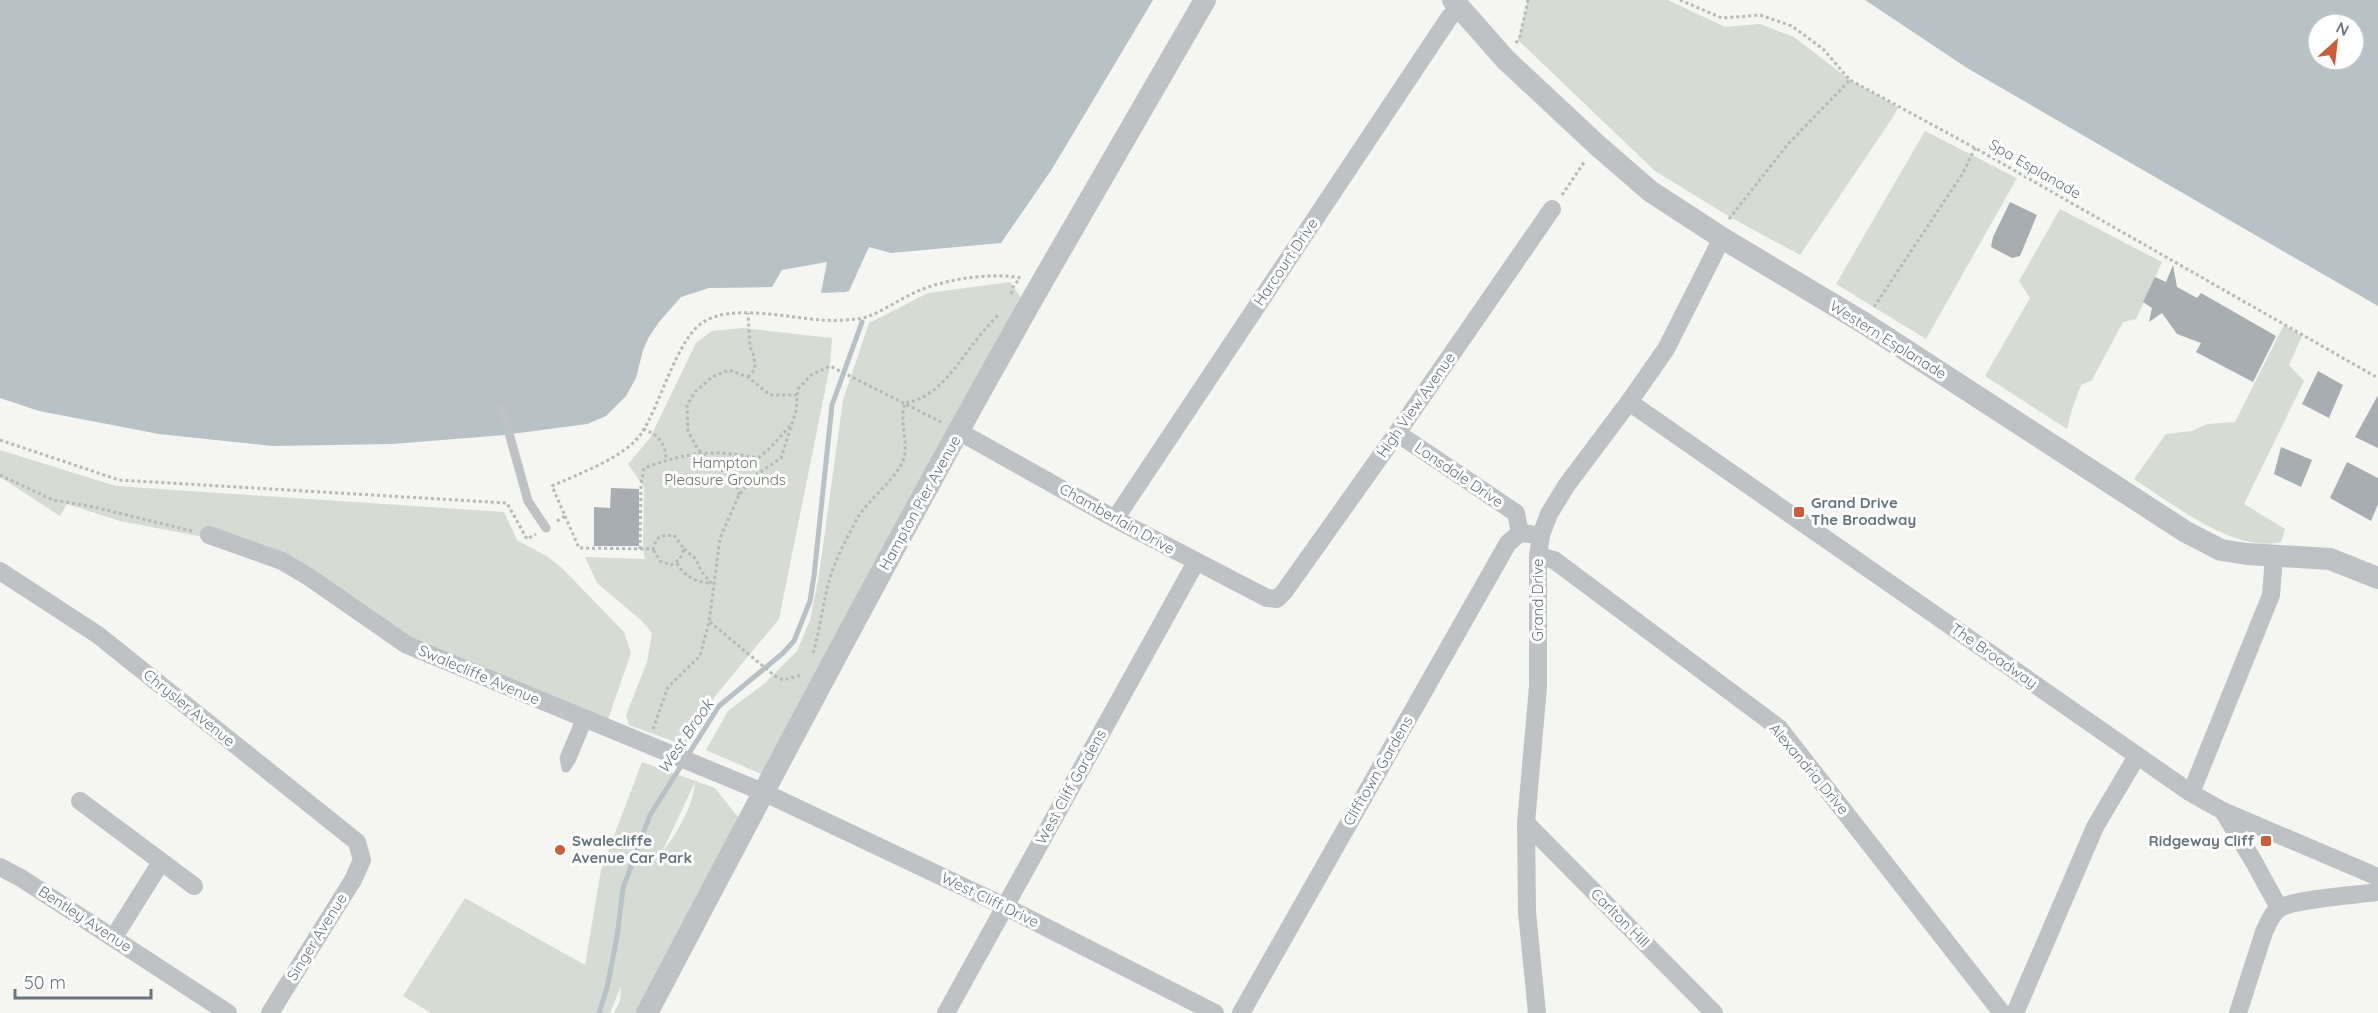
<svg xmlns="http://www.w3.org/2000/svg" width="2378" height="1013" viewBox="0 0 2378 1013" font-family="Quicksand,sans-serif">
<rect width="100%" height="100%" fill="#f5f5f2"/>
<path fill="#d6dbd4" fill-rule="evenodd" d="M 1528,0 L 1668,0 L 1725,27 L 1760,24 L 1794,37 L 1850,80 L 1898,107 L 1895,114 L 1800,255 L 1730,217 L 1655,171 L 1518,40 Z
M 1925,131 L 2017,178 L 1926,339 L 1836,284 Z
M 2060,209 L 2162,262 L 2136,319 L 2123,322 L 2092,380 L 2081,385 L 2072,409 L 2067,429 L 1985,376 L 2030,298 L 2019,281 Z
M 1010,282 L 1021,298 L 766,776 L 706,750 L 728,711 L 765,683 L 797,651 L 810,620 L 819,575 L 843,400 L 869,323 L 928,293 Z
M 2284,325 L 2302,336 L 2289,365 L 2304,381 L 2244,504 L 2285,529 L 2281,542 C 2236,554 2171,503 2134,479 L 2166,434 L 2192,431 L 2207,424 L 2235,422 Z
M 743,328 L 832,338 L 830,366 L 779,619 L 716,695 L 686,746 L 629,725 L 626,715 L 647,662 L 652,633 L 642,621 L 597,583 L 585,557 L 645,559 L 643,549 L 644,487 L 628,464 L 650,438 L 696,343 L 712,331 Z
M 0,450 L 116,486 L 504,512 L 517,540 L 548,557 L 562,568 L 624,632 L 631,653 L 605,728 L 407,645 L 235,543 L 120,521 L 67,504 L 60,516 L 0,477 Z
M 642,762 L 715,788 L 741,821 L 639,1013 L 614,1013 L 620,1001 L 621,986 L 610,1013 L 431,1013 L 403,996 L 465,898 L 585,965 L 601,870 ZM 695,782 C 693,807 676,835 661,854 Z"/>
<path fill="#b8c1c5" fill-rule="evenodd" d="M 0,0 L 1153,0 L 1052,169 L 1001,243 L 891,253 L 869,247 L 849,291 L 845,292 L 821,293 L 827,262 L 782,270 L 772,287 L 709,288 L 681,297 L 659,322 L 649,337 L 643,350 L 636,378 L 626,396 L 606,416 L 587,424 L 505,435 L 392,444 L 273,446 L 159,434 L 39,411 L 0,398 Z
M 1865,0 L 2378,0 L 2378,306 L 1967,68 ZM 2318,24 L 2354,24 L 2354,60 L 2318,60 Z"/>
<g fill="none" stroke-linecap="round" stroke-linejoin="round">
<path stroke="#b8c1c5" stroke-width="5" d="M 599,1013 L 607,988 L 617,937 L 623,888 L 650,815 L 719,706 L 782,654 L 794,641 L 810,601 L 814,576 L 832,405 L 862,322"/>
</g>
<path fill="#a7adb1" d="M 2010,202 L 2037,215 L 2020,256 L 2012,258 L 1991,247 L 1993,237 Z
M 2173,265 L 2177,287 L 2197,298 L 2201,293 L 2276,336 L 2253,382 L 2196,352 L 2201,343 L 2177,334 L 2162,313 L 2149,322 L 2152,308 L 2143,302 L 2155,277 L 2166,282 Z
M 2318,371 L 2343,385 L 2329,418 L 2302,404 Z
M 2378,395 L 2378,448 L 2355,437 Z
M 2281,447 L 2312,460 L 2301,487 L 2274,474 Z
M 2347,462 L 2378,478 L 2378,504 L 2371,521 L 2330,498 Z
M 611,488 L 639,489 L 639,546 L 594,546 L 594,507 L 610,508 Z"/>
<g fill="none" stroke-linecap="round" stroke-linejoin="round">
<path stroke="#b6b9bb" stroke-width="3" stroke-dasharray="3 3" stroke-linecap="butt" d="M 1680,0 L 1722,18 L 1760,15 L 1792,26 L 1823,49 L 1850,80 L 1975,148 L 2378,378
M 1516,43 L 1520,36 L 1528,0
M 1562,195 L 1585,161
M 1729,219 L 1788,144 L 1850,80
M 1011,294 L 1013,287 L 1019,279
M 1874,307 L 1963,173 L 1975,148
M 748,377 L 755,369 L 754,356 L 750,347 L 748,313
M 906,403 C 940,396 957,364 977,339 C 984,330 992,322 999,314
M 643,429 C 658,434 666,444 666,460
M 0,440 L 119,480 L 507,503 L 527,539 L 536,534
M 0,475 L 53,500 L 94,507 L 192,531
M 739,495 L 736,481 L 701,453 L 696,446 L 688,431 L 687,405 L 695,392 L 712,377 L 729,370 L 748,377 L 770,395 L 796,395
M 565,516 L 579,548 L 653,549 L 656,540 L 661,536 L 674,535 L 684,549 L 680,559 L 671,565 L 660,561 L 653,549
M 557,521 L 565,516 L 552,486 C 578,474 624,458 641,434 C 659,408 677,339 702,323 C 730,303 789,318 822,320 C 834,321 847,320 858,319 C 875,317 899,299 916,292 C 944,279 991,272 1022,278
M 640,549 L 641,484 L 644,468 C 688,452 712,449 758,458 L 768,450 L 790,426
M 684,549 L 696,559 L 701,571 L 712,584
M 677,563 C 683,575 695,582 709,583
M 710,622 L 775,676 L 783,680 L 802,675
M 813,653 C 821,627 823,598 832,572 C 838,554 849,534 858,517 C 870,498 891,484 902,463 C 911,445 898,422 905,404
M 653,729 L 668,687 L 700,656 L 709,622 L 720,538 L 739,495 L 753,477 L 781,458 L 796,411 L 798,389 L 811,375 L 830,366 L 941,422"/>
<path stroke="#bfc2c5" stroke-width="9" d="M 502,408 L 528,501 L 546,528
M 566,768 L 564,758 L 581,717
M 566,768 L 571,761 L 588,720"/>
<path stroke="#bfc2c5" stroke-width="18" d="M 1629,402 L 2191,793 L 2223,811 L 2378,877
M 960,432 L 1115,519 L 1267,598 L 1277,599 L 1284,592 L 1397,433 L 1552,209
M 1397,433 L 1516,513 L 1520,533 L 1530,534
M 1115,519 L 1449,18 L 1459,7
M 209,535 L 282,561 L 309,577 L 407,645 L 763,792 L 1004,906 L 1215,1013
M 1538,556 L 1554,560 L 1779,728 L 2002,1013
M 0,571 L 98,635 L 357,842 L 362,860 L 353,880 L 270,1013
M 2191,793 L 2271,595 L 2274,557
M 80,801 L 194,886
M 2223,811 L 2254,862 L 2279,908
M 1526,823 L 1714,1013
M 0,867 L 21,878 L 228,1013
M 114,937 L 161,862
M 946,1013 L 1196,562
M 1241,1013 L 1508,543 L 1520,533
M 1537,1013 L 1527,912 L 1526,823 L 1538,687 L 1538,556 L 1541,535 L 1549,514 L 1566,486 L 1629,402 L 1666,349 L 1722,238
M 2015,1013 L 2095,827 L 2137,756
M 2238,1013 L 2264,932 C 2268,923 2272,913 2280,908 C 2294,899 2357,895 2378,892"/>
<path stroke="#bfc2c5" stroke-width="22" d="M 1453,0 L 1506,60 L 1597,145 L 1650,191 L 1722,238 L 1864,323 L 2186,532 L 2221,550 L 2247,554 L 2330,559 L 2378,578
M 647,1013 C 776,768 905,523 1042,282 C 1096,188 1151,94 1205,0"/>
</g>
<g fill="#cb5d3b" stroke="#fff" stroke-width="2">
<rect x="1793" y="506" width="12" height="12" rx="3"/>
<rect x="2260" y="835" width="12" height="12" rx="3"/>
<circle cx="560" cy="850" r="6"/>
</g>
<g text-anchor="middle" stroke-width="6" stroke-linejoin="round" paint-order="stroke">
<g font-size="15" fill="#68757f" stroke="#fff">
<text transform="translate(2035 169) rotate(30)" y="5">Spa Esplanade</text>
<text transform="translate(1286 262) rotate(-56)" y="5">Harcourt Drive</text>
<text transform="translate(1888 340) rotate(32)" y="5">Western Esplanade</text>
<text transform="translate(1416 405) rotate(-55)" y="5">High View Avenue</text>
<text transform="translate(1459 475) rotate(34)" y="5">Lonsdale Drive</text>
<text transform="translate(920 503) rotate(-61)" y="5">Hampton Pier Avenue</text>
<text transform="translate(1117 519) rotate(29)" y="5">Chamberlain Drive</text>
<text transform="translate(1538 600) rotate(-90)" y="5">Grand Drive</text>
<text transform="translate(1994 656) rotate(35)" y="5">The Broadway</text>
<text transform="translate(479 675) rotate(23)" y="5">Swalecliffe Avenue</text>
<text transform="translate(189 708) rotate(39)" y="5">Chrysler Avenue</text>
<text transform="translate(1809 769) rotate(50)" y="5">Alexandria Drive</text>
<text transform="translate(1378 771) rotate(-60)" y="5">Clifftown Gardens</text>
<text transform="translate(1071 787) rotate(-61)" y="5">West Cliff Gardens</text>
<text transform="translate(990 900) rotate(26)" y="5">West Cliff Drive</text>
<text transform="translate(1620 918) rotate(45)" y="5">Carlton Hill</text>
<text transform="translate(85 919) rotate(33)" y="5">Bentley Avenue</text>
<text transform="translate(317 937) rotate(-58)" y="5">Singer Avenue</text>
</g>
<g font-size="15" fill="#697766" stroke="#fff">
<text x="725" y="468">Hampton<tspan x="725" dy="17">Pleasure Grounds</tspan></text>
</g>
<g font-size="15" font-weight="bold" fill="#68757f" stroke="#fff" text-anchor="start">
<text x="1811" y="508">Grand Drive<tspan x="1811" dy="17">The Broadway</tspan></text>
<text x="572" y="846">Swalecliffe<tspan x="572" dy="17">Avenue Car Park</tspan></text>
<text x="2254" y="846" text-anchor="end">Ridgeway Cliff</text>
</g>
<g font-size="16" font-style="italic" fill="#63757b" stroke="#fff">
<text transform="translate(685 736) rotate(-56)" y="6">West Brook</text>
</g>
</g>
<g transform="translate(2336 42) rotate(27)"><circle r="28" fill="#ffffff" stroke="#c3c8cc" stroke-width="1.5"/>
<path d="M0-4.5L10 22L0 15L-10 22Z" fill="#cb5d3b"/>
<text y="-9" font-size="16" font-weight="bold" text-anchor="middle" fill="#68757f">N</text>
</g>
<path d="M15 989v9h136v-9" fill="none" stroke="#68757f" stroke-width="3"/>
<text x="24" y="989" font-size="18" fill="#68757f" stroke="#ffffff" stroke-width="4.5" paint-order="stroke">50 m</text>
</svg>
